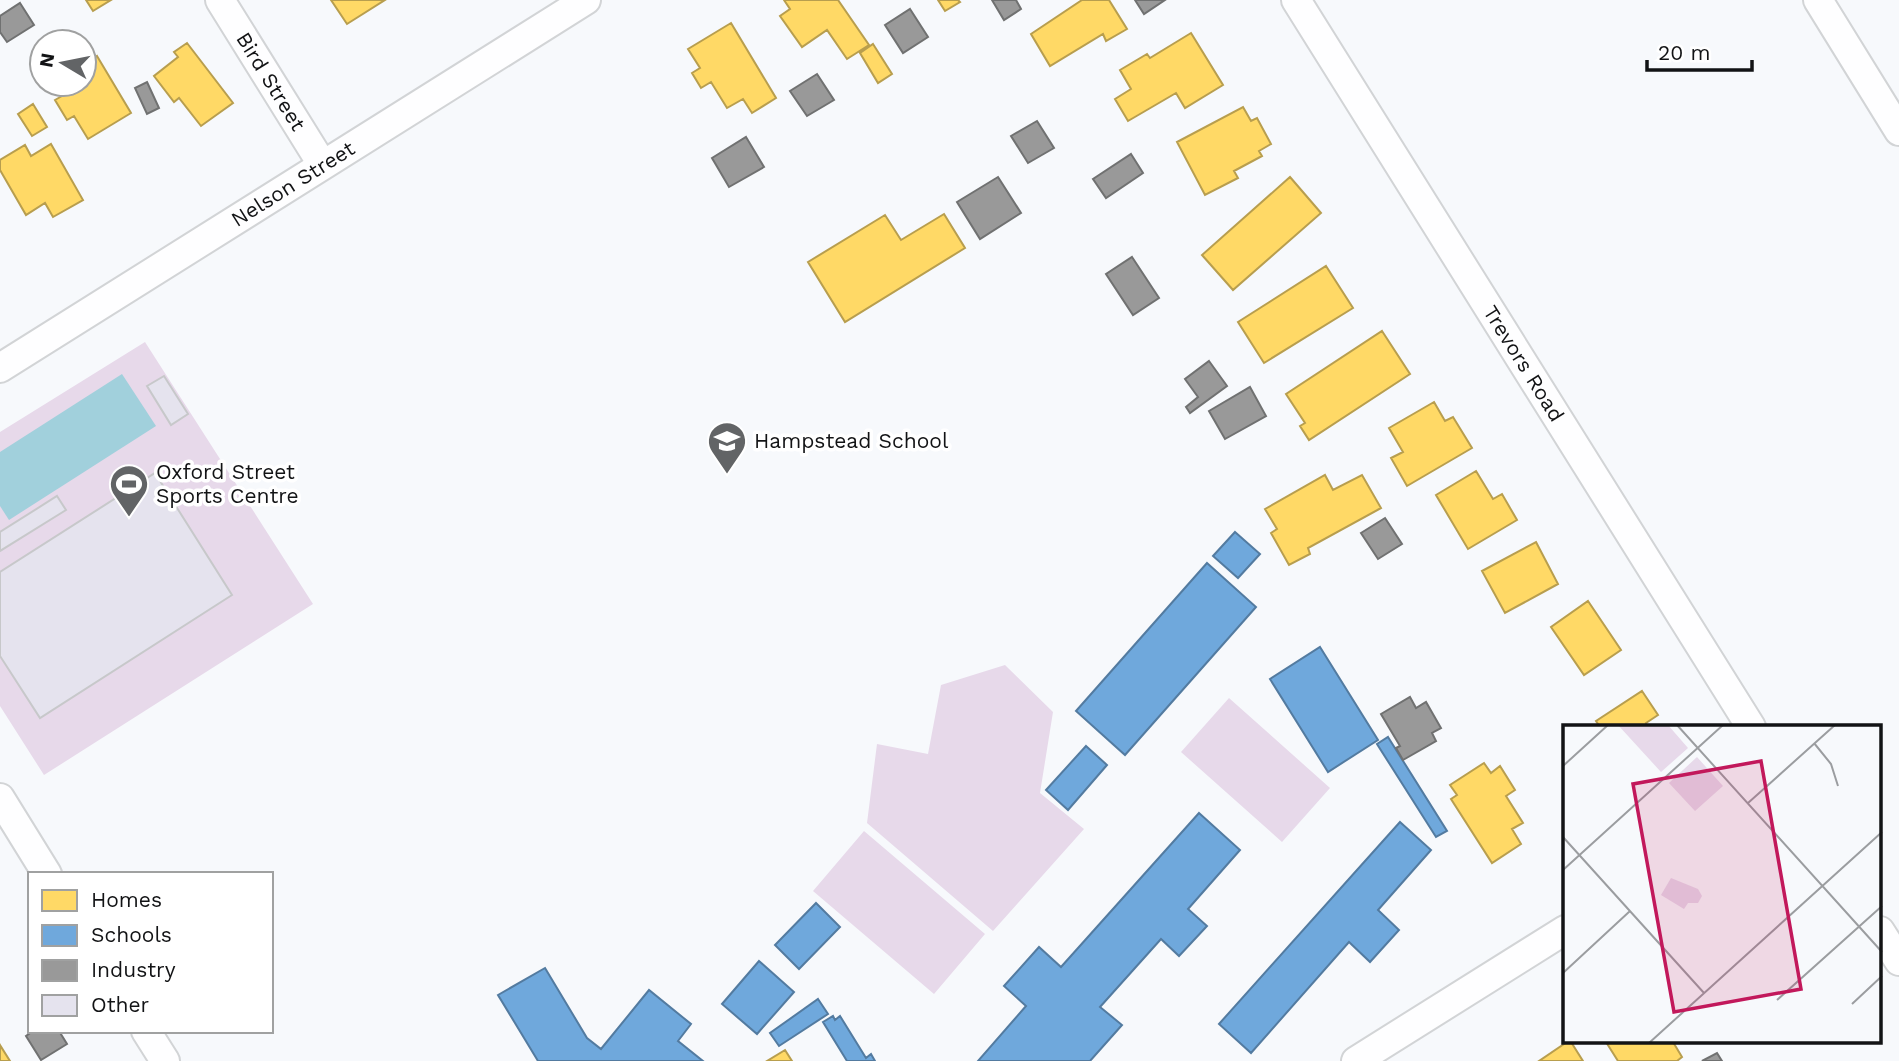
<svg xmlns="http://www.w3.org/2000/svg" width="1899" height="1061" viewBox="0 0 1899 1061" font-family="'Work Sans',sans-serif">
<rect width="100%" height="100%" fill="#f7f9fc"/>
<path fill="#e7d9ea" d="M 145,342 L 313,604 L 44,775 L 0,706 L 0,432 Z
M 1005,665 L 1053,712 L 1040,793 L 1084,829 L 993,931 L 867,823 L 877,744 L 928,754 L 941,685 Z
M 1229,698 L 1330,788 L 1282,842 L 1181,752 Z
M 864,831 L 985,934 L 934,994 L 813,891 Z"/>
<path fill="#a1d0dc" d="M 122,374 L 156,426 L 9,520 L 0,506 L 0,452 Z"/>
<path fill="#ffd966" stroke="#b89e4e" stroke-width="2" d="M 86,0 L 111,0 L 93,11 Z
M 331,0 L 385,0 L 347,24 Z
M 784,0 L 838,0 L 869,45 L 847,59 L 827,30 L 802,47 L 780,16 L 790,9 Z
M 938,0 L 958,0 L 960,2 L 945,11 Z
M 1082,0 L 1109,0 L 1127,29 L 1106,41 L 1103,34 L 1050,66 L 1031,34 Z
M 731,23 L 776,98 L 752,113 L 743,99 L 727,108 L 711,82 L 701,88 L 692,73 L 700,68 L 688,49 Z
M 1191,33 L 1223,85 L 1185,108 L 1176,93 L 1128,121 L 1115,99 L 1131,89 L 1120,70 L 1147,54 L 1150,58 Z
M 187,43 L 233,103 L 201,126 L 179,98 L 174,102 L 154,76 L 178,57 L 174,52 Z
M 873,44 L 892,74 L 878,83 L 860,53 Z
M 97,56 L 131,113 L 88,139 L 74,116 L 67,120 L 55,100 L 62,96 L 55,84 L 84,84 L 84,64 Z
M 33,104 L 47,127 L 32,136 L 18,114 Z
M 1243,107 L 1251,121 L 1257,118 L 1271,144 L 1259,151 L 1262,156 L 1234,171 L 1238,178 L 1205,195 L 1177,142 Z
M 51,144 L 83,200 L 53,217 L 45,203 L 26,215 L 0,170 L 0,160 L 25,145 L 31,156 Z
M 1290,177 L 1321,213 L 1233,290 L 1202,255 Z
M 944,214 L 965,248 L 845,322 L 808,262 L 885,215 L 901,240 Z
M 1326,266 L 1353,308 L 1264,363 L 1238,322 Z
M 1382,331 L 1410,374 L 1309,440 L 1300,426 L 1305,423 L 1286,394 Z
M 1434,402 L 1445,421 L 1453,417 L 1472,448 L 1407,486 L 1391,458 L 1403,452 L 1389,428 Z
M 1476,471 L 1493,499 L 1502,494 L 1517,520 L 1468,549 L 1436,495 Z
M 1325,475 L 1333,490 L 1362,475 L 1381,508 L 1308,548 L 1310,554 L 1289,565 L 1271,533 L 1277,529 L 1265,509 Z
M 1536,542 L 1558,584 L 1505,613 L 1482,571 Z
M 1588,601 L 1621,650 L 1584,675 L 1551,627 Z
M 1642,691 L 1658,715 L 1646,723 L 1648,727 L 1600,727 L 1596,721 Z
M 1484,763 L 1491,773 L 1500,766 L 1515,790 L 1506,796 L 1523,823 L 1512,829 L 1521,844 L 1492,863 L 1451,799 L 1457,795 L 1450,785 Z
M 1567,1042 L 1571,1042 L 1583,1061 L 1539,1061 Z
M 1606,1042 L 1673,1042 L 1682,1057 L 1677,1061 L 1618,1061 Z
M 0,1045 L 10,1061 L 0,1061 Z
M 785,1050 L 792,1061 L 767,1061 Z"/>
<path fill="#6fa8dc" stroke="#537ba0" stroke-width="2" d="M 1235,532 L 1260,554 L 1238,578 L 1213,556 Z
M 1207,563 L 1256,607 L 1125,755 L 1076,711 Z
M 1320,647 L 1378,740 L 1328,772 L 1270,679 Z
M 1388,737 L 1447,831 L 1436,837 L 1377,744 Z
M 1086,746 L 1107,765 L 1068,810 L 1046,790 Z
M 1199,813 L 1240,850 L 1188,909 L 1207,926 L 1179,956 L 1161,939 L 1100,1007 L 1122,1025 L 1090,1061 L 978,1061 L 1026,1006 L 1004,986 L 1039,947 L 1061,967 Z
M 1400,822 L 1431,850 L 1378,910 L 1399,930 L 1370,962 L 1349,942 L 1251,1053 L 1219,1024 Z
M 816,903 L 840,927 L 799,969 L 775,945 Z
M 759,961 L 794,992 L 757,1034 L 722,1004 Z
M 545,968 L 587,1038 L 601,1049 L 649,990 L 691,1024 L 678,1041 L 703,1061 L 538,1061 L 498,995 Z
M 818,999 L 828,1014 L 779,1046 L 770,1033 Z
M 833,1016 L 835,1020 L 840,1016 L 866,1058 L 871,1054 L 875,1061 L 847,1061 L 823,1022 Z"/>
<path fill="#999" stroke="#707171" stroke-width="2" d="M 992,0 L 1016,0 L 1021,9 L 1004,20 Z
M 1135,0 L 1165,0 L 1144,14 Z
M 20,3 L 34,25 L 7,42 L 0,32 L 0,16 Z
M 910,9 L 928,37 L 903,53 L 885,25 Z
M 817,74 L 834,100 L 807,116 L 790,91 Z
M 147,82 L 159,108 L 147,114 L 135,88 Z
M 1037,121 L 1054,148 L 1028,163 L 1011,136 Z
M 746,137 L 764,167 L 729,187 L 712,158 Z
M 1131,154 L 1143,173 L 1106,198 L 1093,179 Z
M 998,177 L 1021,213 L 980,239 L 957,202 Z
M 1132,257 L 1159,298 L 1133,315 L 1106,274 Z
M 1209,361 L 1227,386 L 1190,413 L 1186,407 L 1198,397 L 1185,379 Z
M 1250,387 L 1266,416 L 1225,439 L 1209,411 Z
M 1385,518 L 1402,544 L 1378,559 L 1361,533 Z
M 1410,697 L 1416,708 L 1426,702 L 1441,728 L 1432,733 L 1436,741 L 1403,760 L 1396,748 L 1400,746 L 1381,714 Z
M 33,1031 L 59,1031 L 67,1044 L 41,1060 L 26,1036 Z
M 1717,1053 L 1722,1061 L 1702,1061 Z"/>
<path fill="#e5e3ee" stroke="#c7c8ca" stroke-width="2" d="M 164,376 L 188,414 L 171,425 L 147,386 Z
M 155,473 L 232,595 L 40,718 L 0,656 L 0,572 Z
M 57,496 L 66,510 L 0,551 L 0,532 Z"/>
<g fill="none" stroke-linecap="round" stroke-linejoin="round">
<g stroke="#d2d4d6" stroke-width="32">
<g id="street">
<path id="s1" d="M 220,0 L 322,164"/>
<path id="s2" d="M 1296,0 L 1751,727"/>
<path d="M 1818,0 L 1899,131"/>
<path id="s3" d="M 0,368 L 586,0"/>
<path d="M 0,798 L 47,874"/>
<path d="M 1880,931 L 1899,961"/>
<path d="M 146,1031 L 165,1061"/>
<path d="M 1356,1061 L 1565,930"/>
</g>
</g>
<use href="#street" stroke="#fefeff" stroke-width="28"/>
</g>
<defs>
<g id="school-pin" transform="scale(2.0125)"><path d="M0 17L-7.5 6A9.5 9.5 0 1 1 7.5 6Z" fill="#626466" stroke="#fff"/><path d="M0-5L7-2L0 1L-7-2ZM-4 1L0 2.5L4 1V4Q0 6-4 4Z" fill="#fff"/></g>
<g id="stadium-pin" transform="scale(2.0125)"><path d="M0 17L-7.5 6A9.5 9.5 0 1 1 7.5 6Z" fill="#626466" stroke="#fff"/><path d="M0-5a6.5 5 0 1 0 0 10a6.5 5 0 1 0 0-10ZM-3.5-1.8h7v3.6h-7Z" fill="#fff"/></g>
</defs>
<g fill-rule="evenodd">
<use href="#school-pin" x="727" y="441"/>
<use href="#stadium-pin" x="129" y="484"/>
</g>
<g text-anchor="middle" stroke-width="7" stroke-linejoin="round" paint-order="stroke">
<g font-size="21" fill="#121315" stroke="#fff">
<text dy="7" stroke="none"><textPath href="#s1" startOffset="96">Bird Street</textPath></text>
<text dy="7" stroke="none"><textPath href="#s3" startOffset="346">Nelson Street</textPath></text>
<text dy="7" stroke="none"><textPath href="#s2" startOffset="429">Trevors Road</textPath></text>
</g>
<g font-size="21" fill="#121315" stroke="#fff" text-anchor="start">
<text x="754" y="448">Hampstead School</text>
<text x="156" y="479">Oxford Street<tspan x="156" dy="24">Sports Centre</tspan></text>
</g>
</g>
<g transform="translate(1563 725)">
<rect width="318" height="318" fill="#f7f9fc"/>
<path d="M 55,0 L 105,0 L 125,23 L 98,47 ZM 134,32 L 160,61 L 132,86 L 106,58 ZM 108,153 L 135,164 L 139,171 L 135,178 L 125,178 L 121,184 L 98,170 Z" fill="#e7d9ea"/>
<path fill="none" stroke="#9b9da0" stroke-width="2" d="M 114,0 L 319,227M 251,18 L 268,39 L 275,61M 0,41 L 45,0M 185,78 L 272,0M 0,112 L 141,268M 0,145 L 160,0M 0,248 L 67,186M 214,275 L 319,181M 289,279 L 319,251M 86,318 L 319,107"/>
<path fill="#c2185b" fill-opacity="0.15" stroke="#c2185b" stroke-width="3.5" d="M 198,36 L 238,264 L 111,287 L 70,59 Z"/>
<rect width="318" height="318" fill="none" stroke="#121315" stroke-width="3.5"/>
</g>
<rect x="28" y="872" width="245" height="161" fill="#ffffff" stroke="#a0a1a1" stroke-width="2"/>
<rect x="42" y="890" width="35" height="21" fill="#ffd966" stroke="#a0a1a1" stroke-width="2"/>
<text x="91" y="907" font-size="21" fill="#121315">Homes</text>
<rect x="42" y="925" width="35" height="21" fill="#6fa8dc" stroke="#a0a1a1" stroke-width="2"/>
<text x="91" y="942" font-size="21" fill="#121315">Schools</text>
<rect x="42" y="960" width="35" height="21" fill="#999999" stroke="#a0a1a1" stroke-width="2"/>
<text x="91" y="977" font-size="21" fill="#121315">Industry</text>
<rect x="42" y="995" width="35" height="21" fill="#e5e3ee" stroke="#a0a1a1" stroke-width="2"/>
<text x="91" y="1012" font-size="21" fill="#121315">Other</text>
<g transform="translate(63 63) rotate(280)"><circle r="33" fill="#ffffff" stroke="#a0a1a1" stroke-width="2"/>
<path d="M0-5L12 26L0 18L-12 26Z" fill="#626466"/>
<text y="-10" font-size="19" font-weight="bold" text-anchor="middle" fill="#121315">N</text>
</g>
<path d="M1647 60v10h105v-10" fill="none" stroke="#121315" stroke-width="3.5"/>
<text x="1658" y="60" font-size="21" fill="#121315" stroke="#ffffff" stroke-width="5" paint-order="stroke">20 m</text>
</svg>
